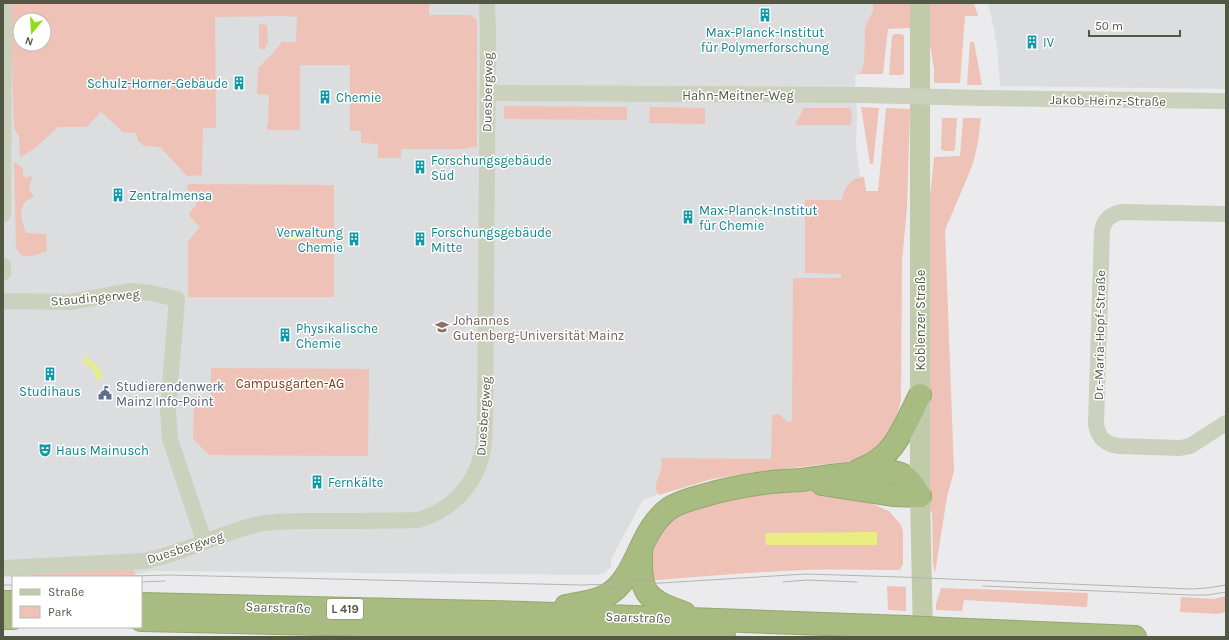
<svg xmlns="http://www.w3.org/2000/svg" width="1229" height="640" viewBox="0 0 1229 640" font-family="Karla,sans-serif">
<rect width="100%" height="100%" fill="#ebebee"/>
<path fill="#dcdddf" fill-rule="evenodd" d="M 3,3 L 881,3 L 865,27 L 864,61 L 862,72 L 860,72 L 855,77 L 857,116 L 856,146 L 860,176 L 864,177 L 866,191 L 878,191 L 815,458 L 747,460 L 643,500 L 611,559 L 611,567 L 603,574 L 593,575 L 152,571 L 135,574 L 3,577 ZM 20,20 L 44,20 L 44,44 L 20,44 Z
M 988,3 L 1226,3 L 1226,89 L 1000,86 L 998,55 L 994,29 Z"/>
<path fill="#eec2b6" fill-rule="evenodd" d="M 10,3 L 429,3 L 429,15 L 470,15 L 477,20 L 477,147 L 462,149 L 401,149 L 401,158 L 378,158 L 378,144 L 361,143 L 361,131 L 350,131 L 350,65 L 300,65 L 300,130 L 267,130 L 267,123 L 268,123 L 269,95 L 257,94 L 258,68 L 270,56 L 282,42 L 296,42 L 297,17 L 283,16 L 215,17 L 216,128 L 203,128 L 202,175 L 187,176 L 160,147 L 144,146 L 137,140 L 137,135 L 135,133 L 123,132 L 101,112 L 86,127 L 58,127 L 34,149 L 20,157 L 19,136 L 14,129 ZM 20,20 L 44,20 L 44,44 L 20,44 Z
M 875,3 L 910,3 L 910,28 L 888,29 L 883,74 L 858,74 L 860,72 L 862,71 L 864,61 L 865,27 L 873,11 L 873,6 Z
M 928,3 L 974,3 L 978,16 L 965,16 L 960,83 L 934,83 L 934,69 L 927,27 Z
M 259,24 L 267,25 L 268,43 L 264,50 L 259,48 Z
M 894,34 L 902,34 L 904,36 L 904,73 L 902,75 L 889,75 L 892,36 Z
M 970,42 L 974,42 L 982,85 L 967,85 Z
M 504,106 L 627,107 L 627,120 L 504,119 Z
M 650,107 L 705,108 L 705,124 L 649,123 Z
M 861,107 L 879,108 L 873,164 L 870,164 Z
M 804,108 L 849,108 L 852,111 L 851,125 L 795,125 Z
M 886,108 L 910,109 L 907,208 L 902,261 L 901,401 L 892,432 L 875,450 L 865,456 L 852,461 L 749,473 L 712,479 L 659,495 C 649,485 666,471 661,458 L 771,459 L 772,415 L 779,414 C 784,417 785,422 790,423 L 792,420 L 793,278 L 841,278 L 841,274 L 805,273 L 805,200 L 842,200 C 843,189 852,177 864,177 L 866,191 L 878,191 Z
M 942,118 L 957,118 L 955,149 L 953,151 L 944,151 L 941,149 Z
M 963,118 L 981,118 L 978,142 L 974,160 L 968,176 L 945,230 L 954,471 L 947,497 L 935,573 L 933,564 L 932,513 L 930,509 L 927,211 L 931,188 L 934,157 L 960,156 Z
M 15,162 L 23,169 L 23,175 L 26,178 L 32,176 L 29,189 L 34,197 C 32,198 28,199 26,201 C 17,209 23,224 26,233 L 46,234 L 47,251 C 36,254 23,263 16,248 L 14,164 Z
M 188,184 L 334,185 L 334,297 L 188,297 L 188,241 L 200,227 L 190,217 L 189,213 L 196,205 L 196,198 L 187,189 Z
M 211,368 L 369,369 L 368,456 L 209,455 L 193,439 L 194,397 L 211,397 Z
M 809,490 L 860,496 L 870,503 L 889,511 L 901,525 L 903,532 L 903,564 L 900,570 C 868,570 837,569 805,570 C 752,572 699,577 646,581 L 650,550 L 658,535 L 677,514 L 745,493 Z
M 132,569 L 135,572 L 136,577 L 19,577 L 31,576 L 31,573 Z
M 887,586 L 906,587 L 906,611 L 888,610 Z
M 941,588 L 1088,593 L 1087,607 L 964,600 L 962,611 L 936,610 L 936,604 Z
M 1226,596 L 1226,612 L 1218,614 L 1180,612 L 1181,597 L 1213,599 Z"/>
<path fill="#e9ed82" d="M 288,229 L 300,230 L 300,240 L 288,240 Z
M 85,357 L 90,359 L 90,361 L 94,363 L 94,365 L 99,367 L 98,372 L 101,372 L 103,375 L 100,380 L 98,381 C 95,372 90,365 82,360 Z
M 877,532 L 877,545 L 766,545 L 765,533 Z"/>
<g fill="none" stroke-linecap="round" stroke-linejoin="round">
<g stroke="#93a86c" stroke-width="24">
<path id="highway" d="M 856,472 C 863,468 872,465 878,460 C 898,447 909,416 920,395
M 822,484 L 893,495 L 920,496
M 641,550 C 640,593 644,599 684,613
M 3,602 L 13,602
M 141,604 L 526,613 L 906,627
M 566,606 C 580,603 595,602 607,595 C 637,579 639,529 670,508 C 679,502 691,499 702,496 C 722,490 743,486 764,483 C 776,481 788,481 800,480 C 825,477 848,473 873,472 C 881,472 889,471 897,473 C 909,476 914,487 920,496
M 3,618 L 13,618
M 141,620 L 365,625 L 724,637
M 944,629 L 1135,637"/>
</g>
<path stroke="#cbd1bd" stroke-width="16" d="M 487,93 L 862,95
M 982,98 L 1226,101
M 3,214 L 4,3
M 1226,214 L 1121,212 C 1110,215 1104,219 1102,231 L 1096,424 C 1098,438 1105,444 1119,446 L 1180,448 L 1190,446 L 1226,423
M 3,266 L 3,273
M 3,301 L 70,302 L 132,291 L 151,293 L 177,299 L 168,410 L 170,439 L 204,541
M 3,568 L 143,561 C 183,554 219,533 259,524 C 281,520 304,521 326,521 C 357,521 387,521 418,520 C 450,511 474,487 482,454 C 485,444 484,431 485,420 L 488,33 L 487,3"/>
<path stroke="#c1cba9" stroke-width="20" d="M 920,3 L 920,496 L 923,637"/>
<use href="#highway" stroke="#a8bc81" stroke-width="22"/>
<path stroke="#b2b6ad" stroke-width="1" d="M 100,577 L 168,575 L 581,585 L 661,583 L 806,574 L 901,577 L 1191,589 L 1207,588 L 1226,585
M 141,582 L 165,581
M 783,582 L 807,580 L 857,582
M 3,585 L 13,585
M 983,586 L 1191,595 L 1208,595 L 1226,592"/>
<g stroke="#93a86c" stroke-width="24" stroke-linecap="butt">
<path id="highway-bridge" d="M 906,627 L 944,629"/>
</g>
<path stroke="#cbd1bd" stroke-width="16" d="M 862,95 L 982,98"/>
<use href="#highway-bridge" stroke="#a8bc81" stroke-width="22"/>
</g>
<defs>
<g id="building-bare" transform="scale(1.08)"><path d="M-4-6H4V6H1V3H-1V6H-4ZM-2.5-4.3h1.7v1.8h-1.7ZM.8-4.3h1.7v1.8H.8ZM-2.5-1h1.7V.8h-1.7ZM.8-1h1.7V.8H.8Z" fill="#0f9aa8" stroke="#fff" stroke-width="2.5" paint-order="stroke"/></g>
<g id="university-bare" transform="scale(1.08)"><path d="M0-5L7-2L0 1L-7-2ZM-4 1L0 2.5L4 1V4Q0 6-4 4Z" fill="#8d6e63" stroke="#fff" stroke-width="2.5" paint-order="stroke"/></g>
<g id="civic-bare" transform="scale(1.08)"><path d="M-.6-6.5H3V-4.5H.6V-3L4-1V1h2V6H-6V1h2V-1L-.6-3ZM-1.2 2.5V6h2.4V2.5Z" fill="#5c6f8a" stroke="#fff" stroke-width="2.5" paint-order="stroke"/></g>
<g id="theatre-bare" transform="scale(1.08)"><path d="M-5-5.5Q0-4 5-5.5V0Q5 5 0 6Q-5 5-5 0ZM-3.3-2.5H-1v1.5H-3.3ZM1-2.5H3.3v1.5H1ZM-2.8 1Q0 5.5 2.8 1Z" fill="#0f9aa8" stroke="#fff" stroke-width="2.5" paint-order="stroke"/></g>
</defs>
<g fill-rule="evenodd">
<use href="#building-bare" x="765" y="15"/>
<use href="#building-bare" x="1032" y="42"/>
<use href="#building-bare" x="239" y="83"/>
<use href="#building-bare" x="325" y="97"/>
<use href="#building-bare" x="420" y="167"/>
<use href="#building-bare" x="118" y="195"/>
<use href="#building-bare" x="688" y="217"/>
<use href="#building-bare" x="354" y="239"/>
<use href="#building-bare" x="420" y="239"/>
<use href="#university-bare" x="442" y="327"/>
<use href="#building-bare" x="285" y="335"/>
<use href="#building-bare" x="50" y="374"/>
<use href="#civic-bare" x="105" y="393"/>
<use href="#theatre-bare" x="45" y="450"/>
<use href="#building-bare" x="317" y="482"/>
</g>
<g text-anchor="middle" stroke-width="3" stroke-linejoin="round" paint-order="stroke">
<rect fill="#fff" stroke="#868a7b" stroke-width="1" x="327" y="599" width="36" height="20" rx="3"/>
<g font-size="12" font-weight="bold" fill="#525843">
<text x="345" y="613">L 419</text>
</g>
<g font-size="13" fill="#0d838f" stroke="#fff" text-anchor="start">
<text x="765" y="37" text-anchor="middle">Max-Planck-Institut<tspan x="765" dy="15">für Polymerforschung</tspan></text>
<text x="1043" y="47">IV</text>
<text x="228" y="88" text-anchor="end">Schulz-Horner-Gebäude</text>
<text x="336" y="102">Chemie</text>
<text x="431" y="165">Forschungsgebäude<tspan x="431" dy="15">Süd</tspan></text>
<text x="129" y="200">Zentralmensa</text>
<text x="699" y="215">Max-Planck-Institut<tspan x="699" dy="15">für Chemie</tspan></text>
<text x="343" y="237" text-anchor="end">Verwaltung<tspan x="343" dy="15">Chemie</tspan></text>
<text x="431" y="237">Forschungsgebäude<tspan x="431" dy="15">Mitte</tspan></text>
<text x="296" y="333">Physikalische<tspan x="296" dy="15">Chemie</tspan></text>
<text x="50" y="396" text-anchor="middle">Studihaus</text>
<text x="56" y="455">Haus Mainusch</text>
<text x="328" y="487">Fernkälte</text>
</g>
<g font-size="13" fill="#525843" stroke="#fff">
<text transform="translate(487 92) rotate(-89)" y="5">Duesbergweg</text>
<text x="738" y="100">Hahn-Meitner-Weg</text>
<text transform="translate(1108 100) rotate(1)" y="5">Jakob-Heinz-Straße</text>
<text transform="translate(95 297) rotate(-5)" y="5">Staudingerweg</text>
<text transform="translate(920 320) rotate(-90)" y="5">Koblenzer Straße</text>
<text transform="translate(1099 335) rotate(-89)" y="5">Dr.-Maria-Hopf-Straße</text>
<text transform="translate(483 416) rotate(-86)" y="5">Duesbergweg</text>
<text transform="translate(185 547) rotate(-18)" y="5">Duesbergweg</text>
<text transform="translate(278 607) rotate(2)" y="5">Saarstraße</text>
<text transform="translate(638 617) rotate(2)" y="5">Saarstraße</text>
</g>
<g font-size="13" fill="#785e54" stroke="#fff" text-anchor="start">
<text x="453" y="325">Johannes<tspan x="453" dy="15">Gutenberg-Universität Mainz</tspan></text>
</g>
<g font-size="13" fill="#7a3514" stroke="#fff">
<text x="290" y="388">Campusgarten-AG</text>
</g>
<g font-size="13" fill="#4e5e75" stroke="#fff" text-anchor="start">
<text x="116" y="391">Studierendenwerk<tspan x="116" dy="15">Mainz Info-Point</tspan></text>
</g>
</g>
<rect width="1229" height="640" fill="none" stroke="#525843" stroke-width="8"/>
<rect x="12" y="576" width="130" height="52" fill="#ffffff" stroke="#babcb4"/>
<rect x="20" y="589" width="20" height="6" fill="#c1cba9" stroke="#babcb4"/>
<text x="48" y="596" font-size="12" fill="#525843">Straße</text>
<rect x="20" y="606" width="20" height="12" fill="#eec2b6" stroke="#babcb4"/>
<text x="48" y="616" font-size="12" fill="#525843">Park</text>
<g transform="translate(32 32) rotate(198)"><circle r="19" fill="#ffffff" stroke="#babcb4"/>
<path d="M0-3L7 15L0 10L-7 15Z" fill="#91de15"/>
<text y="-6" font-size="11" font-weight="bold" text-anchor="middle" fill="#525843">N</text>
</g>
<path d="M1089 30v6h91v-6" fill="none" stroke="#525843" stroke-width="2"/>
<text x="1095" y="30" font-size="12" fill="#525843" stroke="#ffffff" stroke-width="3" paint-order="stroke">50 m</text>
</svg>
